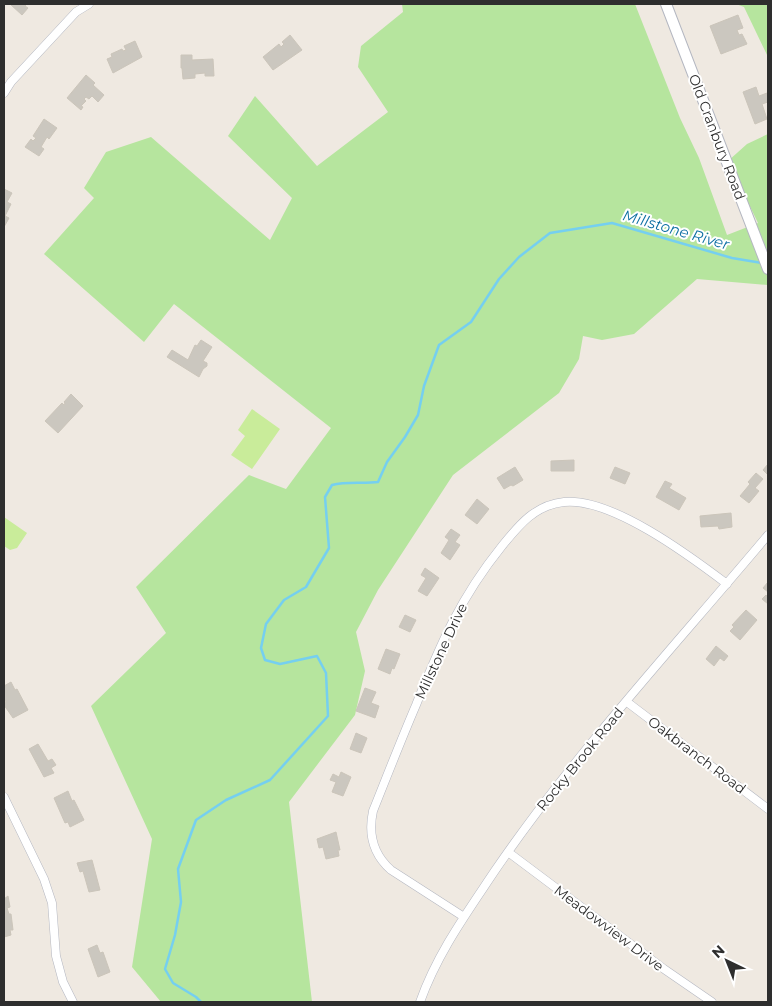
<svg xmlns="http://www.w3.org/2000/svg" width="772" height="1006" viewBox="0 0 772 1006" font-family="Montserrat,sans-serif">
<rect width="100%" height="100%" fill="#efe9e1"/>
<path fill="#b6e59e" d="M 402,4 L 635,4 L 680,118 L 699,158 L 727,235 L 758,223 L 728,161 L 747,144 L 768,134 L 768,285 L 697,279 L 634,334 L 602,340 L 583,336 L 579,359 L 559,393 L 453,475 L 378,590 L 356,632 L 365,671 L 355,715 L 289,802 L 312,1002 L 161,1002 L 132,967 L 152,839 L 91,706 L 166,633 L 136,587 L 249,475 L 286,489 L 331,428 L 174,304 L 144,342 L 44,254 L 94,198 L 84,188 L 106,152 L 151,137 L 270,240 L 292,198 L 228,136 L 255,96 L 317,166 L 388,112 L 358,67 L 361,46 L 403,12 Z
M 736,4 L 768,4 L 768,57 L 744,7 Z"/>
<path fill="#c9ec9a" d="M 252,409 L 280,429 L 252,469 L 231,455 L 245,436 L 238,430 Z
M 4,517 L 27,533 L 17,548 L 10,550 L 4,546 Z"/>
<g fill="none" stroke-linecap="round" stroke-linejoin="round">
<path stroke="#75cff0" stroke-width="2.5" d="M 201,1002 L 196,997 L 173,983 L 165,969 L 175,935 L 181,902 L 178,869 L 196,820 L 226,800 L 270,780 L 328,716 L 326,673 L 317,656 L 280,664 L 265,660 L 261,648 L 266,624 L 284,600 L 306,587 L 329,548 L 325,497 L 332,485 C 347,481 363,484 378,482 L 387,462 L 405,437 L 418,415 L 424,386 L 439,345 L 471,322 L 499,279 L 519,257 L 550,233 L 612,223 L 732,258 L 762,263"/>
</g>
<path fill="#cbc7bf" stroke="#cbc5ba" d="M 10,4 L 27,4 L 25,6 L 28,8 L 22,15 Z
M 738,15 L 743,28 L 737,30 L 739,35 L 742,34 L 747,44 L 721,54 L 710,26 Z
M 290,35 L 302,50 L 273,70 L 263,57 L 279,44 L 281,47 L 284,44 L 282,42 Z
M 135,41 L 142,57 L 113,73 L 107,59 L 112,57 L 111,54 L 122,49 L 123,51 L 126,50 L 124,46 Z
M 181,55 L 192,55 L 192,60 L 213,59 L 214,76 L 205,76 L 205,73 L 195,74 L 195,78 L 183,79 L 182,68 L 181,68 Z
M 86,75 L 95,83 L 93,85 L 104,95 L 98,102 L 92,96 L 89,99 L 86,97 L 84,99 L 86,101 L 81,106 L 83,107 L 81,110 L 67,98 Z
M 756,87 L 759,96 L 767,93 L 768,102 L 762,104 L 767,119 L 755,124 L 743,92 Z
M 44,119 L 57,128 L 49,139 L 47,137 L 41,147 L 44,149 L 39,156 L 25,147 L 31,139 L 33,141 L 36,138 L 33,136 Z
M 4,189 L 12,193 L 7,202 L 11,204 L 5,216 L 9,218 L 4,227 Z
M 201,340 L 212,347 L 203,361 L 207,363 L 207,366 L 203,369 L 199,377 L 167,357 L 172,350 L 188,360 L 195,345 L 197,346 Z
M 71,394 L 83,406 L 58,433 L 45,421 L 62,403 L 64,405 L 65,403 L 64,402 Z
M 574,460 L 574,471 L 551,471 L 551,461 Z
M 768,464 L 768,475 L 763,470 Z
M 515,467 L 523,480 L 513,486 L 511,485 L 504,489 L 497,478 Z
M 615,467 L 630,473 L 625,484 L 610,478 Z
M 756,473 L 763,479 L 755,488 L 759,491 L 749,503 L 740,496 L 750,484 L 748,482 Z
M 665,481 L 672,484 L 669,488 L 686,498 L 679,510 L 656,497 Z
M 477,499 L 489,509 L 477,524 L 465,515 Z
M 731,513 L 732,527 L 719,529 L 718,526 L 701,527 L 700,516 Z
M 451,529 L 460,535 L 455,542 L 460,545 L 450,560 L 441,553 L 449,540 L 445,537 Z
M 425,568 L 439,578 L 427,596 L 418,591 L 426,578 L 421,575 Z
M 768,582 L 768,592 L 763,588 Z
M 766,595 L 768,597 L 768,604 L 762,599 Z
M 746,610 L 757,620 L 740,640 L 730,631 L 734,627 L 732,625 Z
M 405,615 L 416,620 L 410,632 L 399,627 Z
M 716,646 L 728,656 L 724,661 L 720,658 L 714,666 L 706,659 Z
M 386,649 L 400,654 L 394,669 L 392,668 L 390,674 L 378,669 Z
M 11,682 L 15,690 L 17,689 L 28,710 L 13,718 L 4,705 L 6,702 L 4,698 L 4,686 Z
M 365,688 L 376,692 L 371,703 L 379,706 L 375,718 L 356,711 Z
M 356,733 L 367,738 L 361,753 L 350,749 Z
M 38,744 L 48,761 L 52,759 L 56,765 L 51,768 L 54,773 L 44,777 L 29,749 Z
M 341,772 L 351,777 L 343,796 L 332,792 L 336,782 L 330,780 L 333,774 L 339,777 Z
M 68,791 L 72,801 L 74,800 L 84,820 L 70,827 L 68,822 L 65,823 L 54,798 Z
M 336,832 L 340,850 L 338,850 L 339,856 L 326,859 L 323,847 L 319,848 L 317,839 Z
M 92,860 L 100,890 L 89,892 L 83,871 L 80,872 L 77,863 Z
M 8,896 L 10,907 L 7,908 L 9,914 L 11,914 L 13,930 L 10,930 L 11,935 L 4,937 L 4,899 Z
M 97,945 L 100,953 L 103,952 L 110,972 L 98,977 L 88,949 Z"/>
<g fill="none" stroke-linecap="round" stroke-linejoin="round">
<g stroke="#b4b7c1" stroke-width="9">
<path id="minor" d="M 4,93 L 11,82 L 76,12 L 89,4
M 627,702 L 768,809
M 4,797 L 44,879 L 52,903 L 56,956 L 63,982 L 73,1002
M 508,852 L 664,969 L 712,1002
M 464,917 L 391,870 C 373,854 368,834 373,811 C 387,776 401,740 416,705 C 440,645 460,598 502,546 C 519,525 535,505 564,502 C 611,497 690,556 727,584
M 420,1002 C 437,954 466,914 494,872 C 576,752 675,646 768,535"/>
</g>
<g stroke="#b4b7c1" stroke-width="12">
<path id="tertiary" d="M 666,4 L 768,269"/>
</g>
<use href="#minor" stroke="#fff" stroke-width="8"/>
<use href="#tertiary" stroke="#fff" stroke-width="10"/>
</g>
<g text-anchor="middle" stroke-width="4" stroke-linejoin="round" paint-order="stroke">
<g font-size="14" fill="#2e2e2e" stroke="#fff">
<text transform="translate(717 137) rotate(69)" y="5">Old Cranbury Road</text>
<text transform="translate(441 651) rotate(-65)" y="5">Millstone Drive</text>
<text transform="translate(697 755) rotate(37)" y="5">Oakbranch Road</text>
<text transform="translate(580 759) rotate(-51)" y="5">Rocky Brook Road</text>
<text transform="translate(609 928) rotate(37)" y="5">Meadowview Drive</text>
</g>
<g font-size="15" font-style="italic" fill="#0d6fa3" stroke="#fff">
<text transform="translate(676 230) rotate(16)" y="5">Millstone River</text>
</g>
</g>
<rect width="772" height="1006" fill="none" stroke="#2e2e2e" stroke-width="10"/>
<g transform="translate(727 961) rotate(317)" stroke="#ffffff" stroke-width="4" paint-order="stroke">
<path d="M0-4L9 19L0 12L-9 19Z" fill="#2e2e2e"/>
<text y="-8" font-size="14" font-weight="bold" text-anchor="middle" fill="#2e2e2e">N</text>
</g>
</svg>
